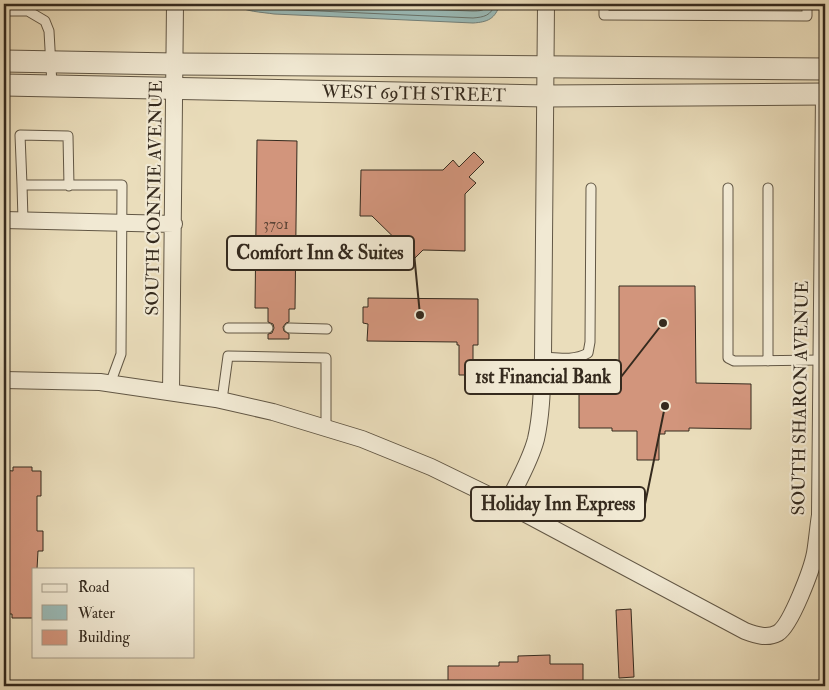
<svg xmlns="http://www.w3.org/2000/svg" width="829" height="690" viewBox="0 0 829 690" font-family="'IM FELL Double Pica',serif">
<rect width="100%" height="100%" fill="#eaddbb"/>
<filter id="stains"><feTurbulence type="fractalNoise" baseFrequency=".004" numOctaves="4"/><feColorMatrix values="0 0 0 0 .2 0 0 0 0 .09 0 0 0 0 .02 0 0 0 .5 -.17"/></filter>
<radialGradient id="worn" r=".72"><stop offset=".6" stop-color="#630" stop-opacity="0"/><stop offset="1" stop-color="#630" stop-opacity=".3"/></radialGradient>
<path fill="#9abab7" stroke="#72807a" d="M 234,4 L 500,4 C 495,19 488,22 473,23 L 274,14 C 262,12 244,12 234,4 Z"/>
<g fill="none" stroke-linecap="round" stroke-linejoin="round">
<path stroke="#68726a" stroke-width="1" d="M 244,4 L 275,9 L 473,18 C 484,17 491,16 495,4
M 288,4 L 472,11 C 480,11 486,11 488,4"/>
</g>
<path fill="#d2957c" stroke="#352a1e" d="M 257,140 L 297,141 L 295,309 L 289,309 L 289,322 L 286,323 L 283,327 L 284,331 L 289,334 L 289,339 L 268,339 L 268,334 L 272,333 L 274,328 L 273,324 L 268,322 L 268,308 L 255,308 Z
M 474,152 L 484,162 L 469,177 L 476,183 L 465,194 L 465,251 L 423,250 L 415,258 L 372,216 L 360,216 L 361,170 L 443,170 L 453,160 L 459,167 Z
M 619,286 L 695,286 L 696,383 L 751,384 L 751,429 L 689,428 L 689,431 L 665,431 L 665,434 L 659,434 L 659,460 L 637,460 L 637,431 L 612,431 L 612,428 L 579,428 L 579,382 L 586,382 L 586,379 L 619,380 Z
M 368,298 L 478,299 L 478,345 L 473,345 L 473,375 L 459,375 L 459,345 L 457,345 L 457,342 L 367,341 L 368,324 L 363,323 L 363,307 L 368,307 Z
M 13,467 L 32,467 L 32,471 L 41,471 L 41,496 L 37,496 L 37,531 L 43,531 L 43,551 L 38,551 L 37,569 L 34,569 L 33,618 L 12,618 L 12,614 L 4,614 L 4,586 L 6,586 L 6,557 L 4,557 L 4,531 L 8,531 L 8,497 L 4,496 L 4,470 L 13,471 Z
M 631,609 L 634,677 L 619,678 L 616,610 Z
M 550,655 L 550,664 L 583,664 L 583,686 L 448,686 L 448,666 L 499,666 L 499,662 L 518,662 L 518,656 Z"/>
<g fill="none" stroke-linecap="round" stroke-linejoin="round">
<g stroke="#625745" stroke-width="11">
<path id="service" d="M 604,4 L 604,15 L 807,16 L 807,4
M 4,11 L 28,11 L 45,21 L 49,31 L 52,85
M 22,185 L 20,135 L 68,136 L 69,186
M 728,188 L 728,358 L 734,361 L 821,360
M 768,188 L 768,361
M 23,220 L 22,185 L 122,185 L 121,354 L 110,384
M 228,328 L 268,328
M 289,328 L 327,329
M 543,357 C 558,358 574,361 588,353 L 590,342 L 591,188
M 222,400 L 228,356 L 326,358 L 326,428"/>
</g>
<g stroke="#625745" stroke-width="18">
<path id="minor" d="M 4,220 L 174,224
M 4,380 L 100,382 L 216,399 L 273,412 L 362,439 L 431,467 L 507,504 L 745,631 C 756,635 767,639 778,633 C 791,625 812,569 815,553 C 817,541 818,528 820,515 L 824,94
M 171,392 L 175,4
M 507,504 C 517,483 530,462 536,439 C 542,412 542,384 543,357 L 546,4"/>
</g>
<g stroke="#625745" stroke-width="23">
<g id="tertiary">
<path d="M 4,61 L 175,64 L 825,69"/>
<path id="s1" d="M 4,85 L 546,96 L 825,94"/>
</g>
</g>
<use href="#service" stroke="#f1e9d3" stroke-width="9"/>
<use href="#minor" stroke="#f1e9d3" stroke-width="16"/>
<use href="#tertiary" stroke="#f1e9d3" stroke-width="21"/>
</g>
<g text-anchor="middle" stroke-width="4.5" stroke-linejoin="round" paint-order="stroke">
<g font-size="15" fill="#5c4536">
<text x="276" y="229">3701</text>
</g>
<g font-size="18" fill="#352a1e" stroke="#f1e9d3">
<text dy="6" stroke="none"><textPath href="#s1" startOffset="410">WEST 69TH STREET</textPath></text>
<text transform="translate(154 198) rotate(-89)" y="6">SOUTH CONNIE AVENUE</text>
<text transform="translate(800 398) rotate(-89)" y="6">SOUTH SHARON AVENUE</text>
</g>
</g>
<path fill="none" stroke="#352a1e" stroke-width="2" d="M420 315L414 253M663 323L621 377M665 406L645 504"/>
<g fill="#352a1e" stroke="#f1e9d3" stroke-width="2">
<circle cx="420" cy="315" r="5"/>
<circle cx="663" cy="323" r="5"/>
<circle cx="665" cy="406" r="5"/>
</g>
<g fill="#f1e9d3" stroke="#352a1e" stroke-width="2">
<rect x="227" y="236" width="187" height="34" rx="5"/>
<rect x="465" y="360" width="156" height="34" rx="5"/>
<rect x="471" y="487" width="174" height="34" rx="5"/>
</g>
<g font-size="19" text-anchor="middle" font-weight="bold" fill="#352a1e">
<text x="320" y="259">Comfort Inn &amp; Suites</text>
<text x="543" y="383">1st Financial Bank</text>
<text x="558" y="510">Holiday Inn Express</text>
</g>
<rect width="829" height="690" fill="none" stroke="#eaddbb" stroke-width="20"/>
<rect x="5" y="5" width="819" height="680" fill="none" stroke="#352a1e" stroke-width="2.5"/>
<rect x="10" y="10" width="809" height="670" fill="none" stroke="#352a1e"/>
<rect x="32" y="568" width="162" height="90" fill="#f1e9d3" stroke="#a69d8b"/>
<rect x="42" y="584" width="25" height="8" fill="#f1e9d3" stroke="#a69d8b"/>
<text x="78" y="592" font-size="15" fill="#352a1e">Road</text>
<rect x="42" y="605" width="25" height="15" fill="#9abab7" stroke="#a69d8b"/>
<text x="78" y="618" font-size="15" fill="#352a1e">Water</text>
<rect x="42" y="630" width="25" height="15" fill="#d2957c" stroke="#a69d8b"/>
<text x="78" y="642" font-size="15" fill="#352a1e">Building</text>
<rect width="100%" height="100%" filter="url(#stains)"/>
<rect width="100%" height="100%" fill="url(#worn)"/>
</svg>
